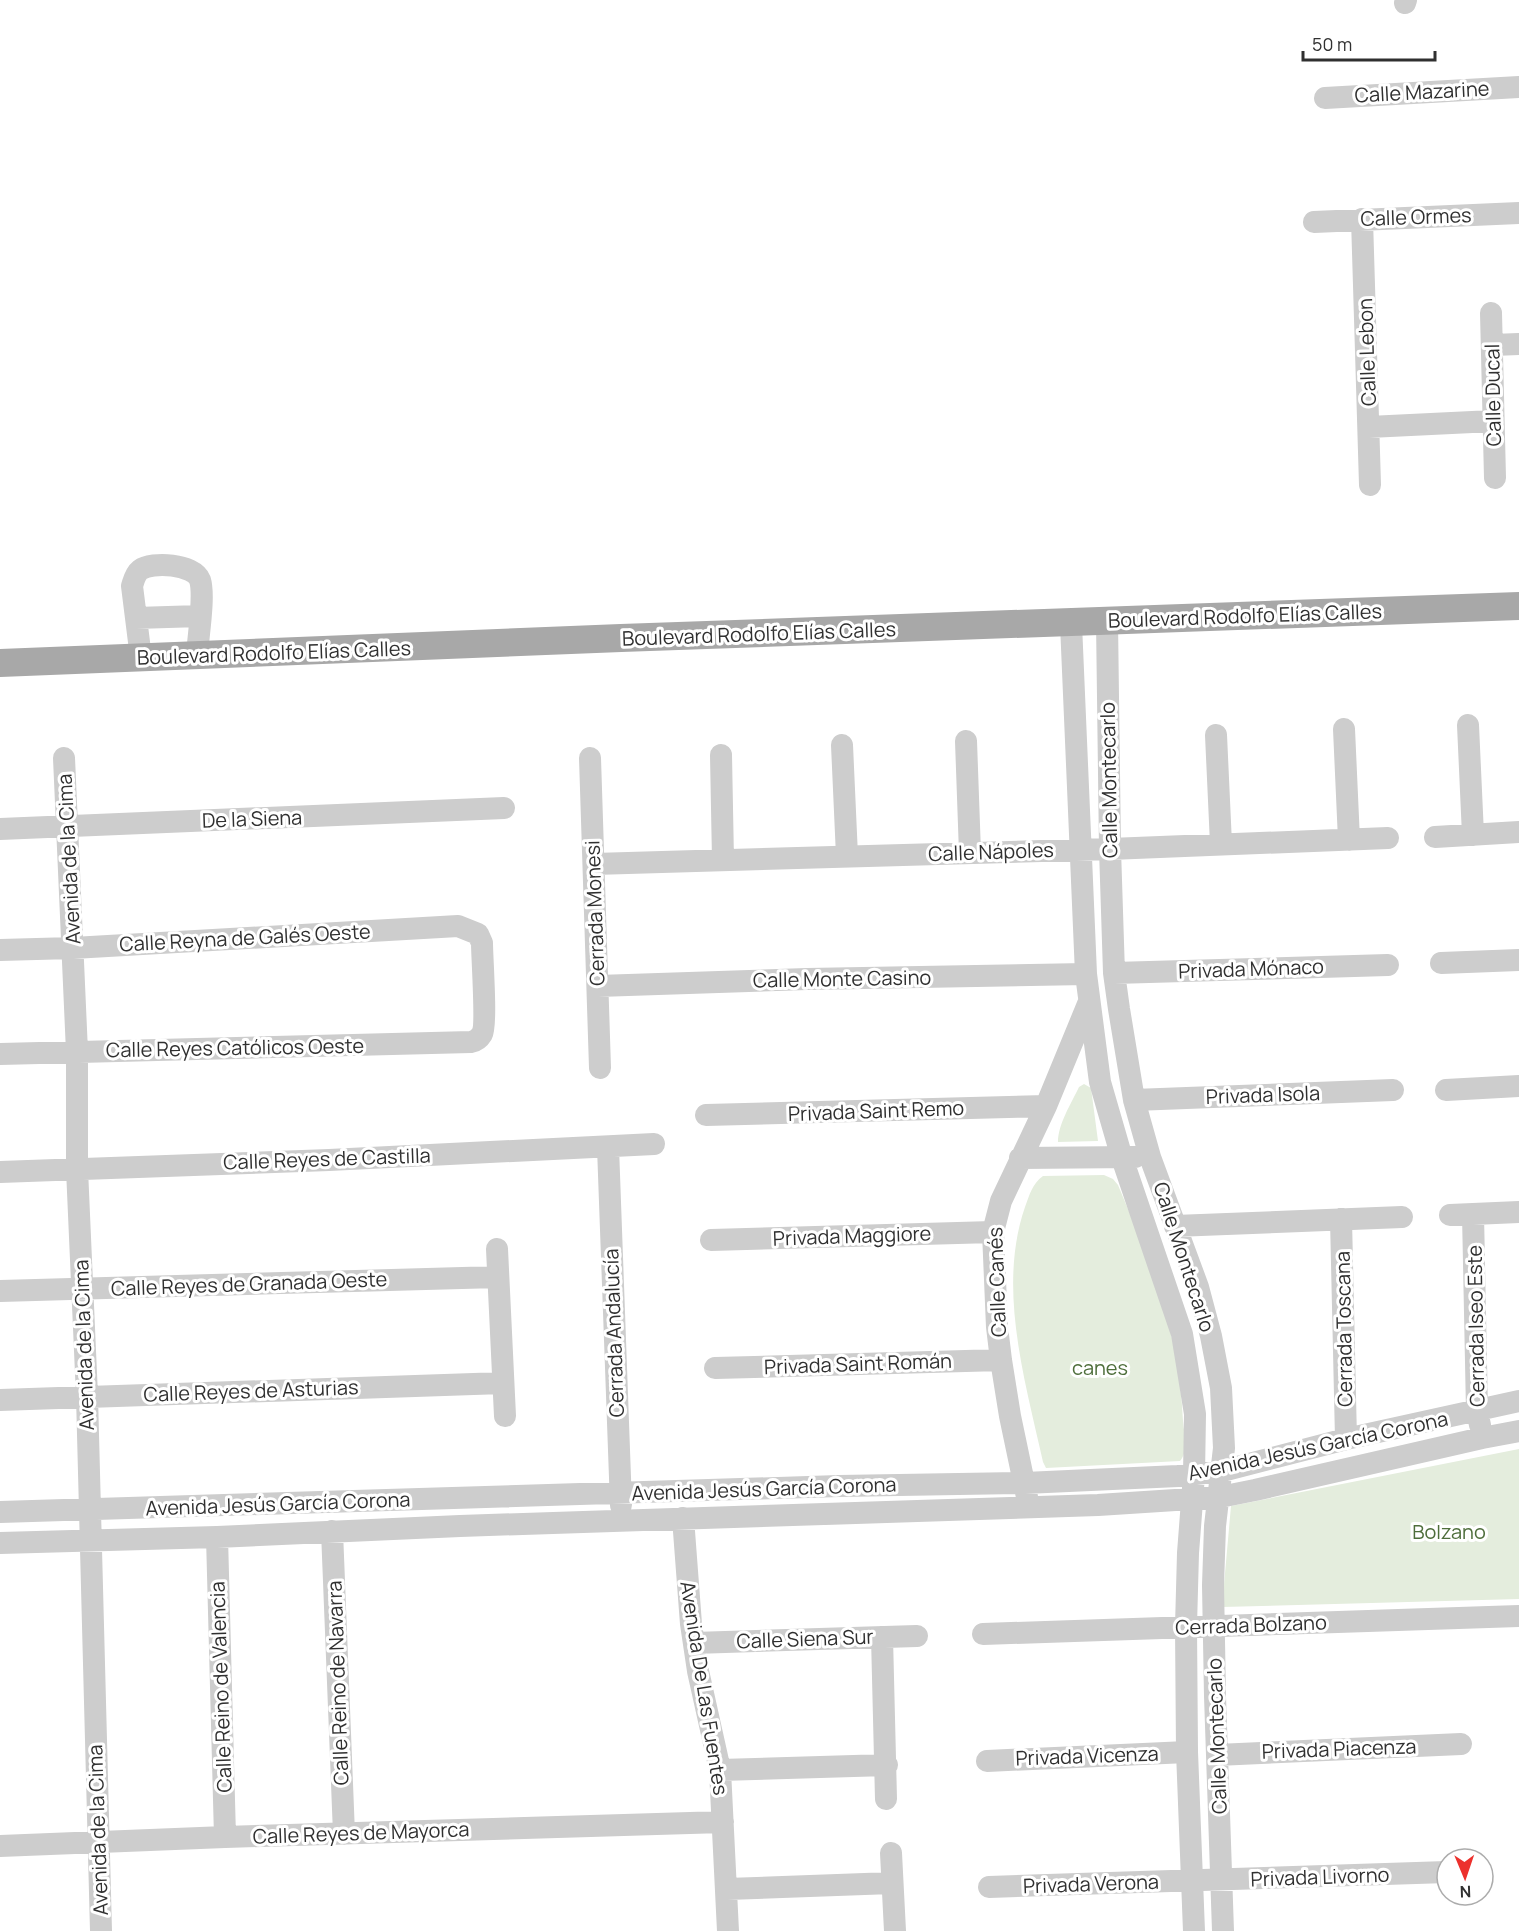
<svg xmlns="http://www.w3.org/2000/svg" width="1519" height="1931" viewBox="0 0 1519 1931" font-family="Manrope,sans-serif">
<rect width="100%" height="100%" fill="#fff"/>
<path fill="#e4eddd" d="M 1084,1084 L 1091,1088 L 1098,1141 L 1058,1142 C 1058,1124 1071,1104 1079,1087 Z
M 1104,1175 L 1113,1179 L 1118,1185 C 1131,1217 1145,1248 1156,1280 C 1171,1325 1181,1374 1183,1421 C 1184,1434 1189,1450 1180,1461 L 1046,1468 L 1043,1462 C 1025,1380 997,1288 1025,1207 C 1030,1194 1032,1184 1043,1176 Z
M 1519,1449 L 1519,1599 L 1222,1607 L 1231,1506 Z"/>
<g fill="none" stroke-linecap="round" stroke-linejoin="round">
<path stroke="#cdcdcd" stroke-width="22" d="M 1405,3 L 1406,0
M 1325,98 L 1519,87
M 1362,219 L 1370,485
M 1314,222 L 1519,213
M 1491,313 L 1495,478
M 1493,345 L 1519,344
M 1369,427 L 1493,421
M 136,618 L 200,616
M 1107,621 L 1110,849 L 1114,973 L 1119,1009 L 1134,1100 L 1150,1157 L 1198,1287 L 1211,1336 L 1221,1388 L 1224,1448 L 1215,1526 L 1213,1585 L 1215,1696 L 1223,1931
M 1071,624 L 1086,974 L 1100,1082 L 1122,1158 L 1182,1334 L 1195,1414 L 1194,1475 L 1188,1553 L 1186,1626 L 1187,1752 L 1194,1931
M 141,658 L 132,586 C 134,580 135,574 140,570 C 152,561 194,564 200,580 C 205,596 198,637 197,655
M 1468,725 L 1473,835
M 1344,729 L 1349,840
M 1216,735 L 1221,844
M 966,741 L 970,853
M 842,745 L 847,856
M 721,755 L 723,860
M 64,758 L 77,1052 L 77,1169 L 87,1396 L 101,1931
M 590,758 L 600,1068
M 0,829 L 504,808
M 1435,837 L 1519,832
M 594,864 L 1110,849 L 1388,838
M 0,950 L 73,948 L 458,926 L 478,934 L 482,943 C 482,958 487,1025 482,1034 C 479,1039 476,1041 471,1042 L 0,1054
M 1441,963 L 1519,960
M 1114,973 L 1388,965
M 598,986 L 807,979 L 1086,974
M 1446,1090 L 1519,1086
M 1134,1100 L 1393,1090
M 706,1115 L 1046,1106
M 608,1147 L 621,1505
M 1020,1158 L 1135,1157
M 0,1172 L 329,1160 L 654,1144
M 1473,1214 L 1477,1411 L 1480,1425
M 1450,1215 L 1519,1212
M 1341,1219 L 1346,1439
M 1175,1226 L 1402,1217
M 711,1240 L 993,1232
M 497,1249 L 505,1416
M 0,1291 L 498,1277
M 715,1368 L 1001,1360
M 0,1400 L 503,1383
M 1027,1497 L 1010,1416 L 1001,1360 L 997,1327 L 993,1232 L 1001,1201 L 1046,1106 L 1088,1004
M 0,1512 L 839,1486 L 1025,1483 L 1178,1476 L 1222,1471 L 1346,1439 L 1519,1401
M 683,1518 L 691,1624 L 698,1671 L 720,1770 L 728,1931
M 332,1531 L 344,1834
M 217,1537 L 225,1837
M 0,1543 L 217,1537 L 460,1526 L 1098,1505 L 1191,1499 L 1220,1497 L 1255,1490 L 1482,1438 L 1519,1431
M 983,1634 L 1519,1616
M 882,1637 L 886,1799
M 694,1643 L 917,1636
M 1217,1755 L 1461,1744
M 987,1761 L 1187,1752
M 720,1770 L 887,1765
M 0,1846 L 225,1837 L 723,1822
M 891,1853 L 895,1931
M 989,1887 L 1447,1872
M 727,1889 L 892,1883"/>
<path stroke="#a8a8a8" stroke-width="28" d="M 0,663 L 621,638 L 1519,606"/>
</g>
<g text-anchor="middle" stroke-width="6" stroke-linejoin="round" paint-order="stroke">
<g font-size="20" fill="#303030" stroke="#fff">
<text transform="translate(1422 92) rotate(-3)" y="7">Calle Mazarine</text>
<text transform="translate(1416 217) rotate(-2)" y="7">Calle Ormes</text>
<text transform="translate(1367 352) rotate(-92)" y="7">Calle Lebon</text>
<text transform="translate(1493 395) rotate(-91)" y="7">Calle Ducal</text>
<text transform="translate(1245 616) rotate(-2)" y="7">Boulevard Rodolfo Elías Calles</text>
<text transform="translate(759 634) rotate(-2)" y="7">Boulevard Rodolfo Elías Calles</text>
<text transform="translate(274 653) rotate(-2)" y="7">Boulevard Rodolfo Elías Calles</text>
<text transform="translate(1109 780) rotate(-91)" y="7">Calle Montecarlo</text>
<text transform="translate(252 819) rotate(-2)" y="7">De la Siena</text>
<text transform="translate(991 852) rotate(-2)" y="7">Calle Nápoles</text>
<text transform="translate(69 859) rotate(-93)" y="7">Avenida de la Cima</text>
<text transform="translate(595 913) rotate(-92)" y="7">Cerrada Monesi</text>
<text transform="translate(245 938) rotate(-3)" y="7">Calle Reyna de Galés Oeste</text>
<text transform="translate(1251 969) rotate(-2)" y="7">Privada Mónaco</text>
<text transform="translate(842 979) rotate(-1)" y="7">Calle Monte Casino</text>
<text transform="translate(235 1048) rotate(-1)" y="7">Calle Reyes Católicos Oeste</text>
<text transform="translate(1263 1095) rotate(-2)" y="7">Privada Isola</text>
<text transform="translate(876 1111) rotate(-2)" y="7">Privada Saint Remo</text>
<text transform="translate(327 1159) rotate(-2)" y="7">Calle Reyes de Castilla</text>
<text transform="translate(852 1236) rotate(-2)" y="7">Privada Maggiore</text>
<text transform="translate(1184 1257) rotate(72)" y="7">Calle Montecarlo</text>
<text transform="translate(997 1282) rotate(-92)" y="7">Calle Canés</text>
<text transform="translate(249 1284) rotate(-2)" y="7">Calle Reyes de Granada Oeste</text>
<text transform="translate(1476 1326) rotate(-91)" y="7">Cerrada Iseo Este</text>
<text transform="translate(1344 1329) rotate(-91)" y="7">Cerrada Toscana</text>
<text transform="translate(614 1333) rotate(-92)" y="7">Cerrada Andalucía</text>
<text transform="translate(84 1345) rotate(-92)" y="7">Avenida de la Cima</text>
<text transform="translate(858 1364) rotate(-2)" y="7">Privada Saint Román</text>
<text transform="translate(251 1391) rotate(-2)" y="7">Calle Reyes de Asturias</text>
<text transform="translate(1318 1446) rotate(-12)" y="7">Avenida Jesús García Corona</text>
<text transform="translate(764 1489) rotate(-2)" y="7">Avenida Jesús García Corona</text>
<text transform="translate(278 1504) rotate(-2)" y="7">Avenida Jesús García Corona</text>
<text transform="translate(1251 1625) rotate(-2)" y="7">Cerrada Bolzano</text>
<text transform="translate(805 1639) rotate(-2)" y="7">Calle Siena Sur</text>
<text transform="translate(338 1683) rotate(-92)" y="7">Calle Reino de Navarra</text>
<text transform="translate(221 1687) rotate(-92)" y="7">Calle Reino de Valencia</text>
<text transform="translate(704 1688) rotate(81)" y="7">Avenida De Las Fuentes</text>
<text transform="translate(1217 1736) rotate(-92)" y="7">Calle Montecarlo</text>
<text transform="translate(1339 1749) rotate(-2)" y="7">Privada Piacenza</text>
<text transform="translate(1087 1756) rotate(-2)" y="7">Privada Vicenza</text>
<text transform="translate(98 1830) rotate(-92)" y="7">Avenida de la Cima</text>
<text transform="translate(361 1833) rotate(-2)" y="7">Calle Reyes de Mayorca</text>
<text transform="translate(1320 1877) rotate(-2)" y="7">Privada Livorno</text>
<text transform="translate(1091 1884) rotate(-2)" y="7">Privada Verona</text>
</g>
<g font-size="20" fill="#4e6e3b" stroke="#fff">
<text x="1100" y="1375">canes</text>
<text x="1449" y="1539">Bolzano</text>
</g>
</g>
<g transform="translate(1465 1877) rotate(178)"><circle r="28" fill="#ffffff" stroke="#acacac" stroke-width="1.5"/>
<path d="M0-4.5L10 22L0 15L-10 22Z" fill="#ec312d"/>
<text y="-9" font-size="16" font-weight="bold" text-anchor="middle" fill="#303030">N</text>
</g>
<path d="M1303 51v9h132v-9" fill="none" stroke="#303030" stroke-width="3"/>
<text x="1312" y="51" font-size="18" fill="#303030" stroke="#ffffff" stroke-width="4.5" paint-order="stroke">50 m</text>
</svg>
